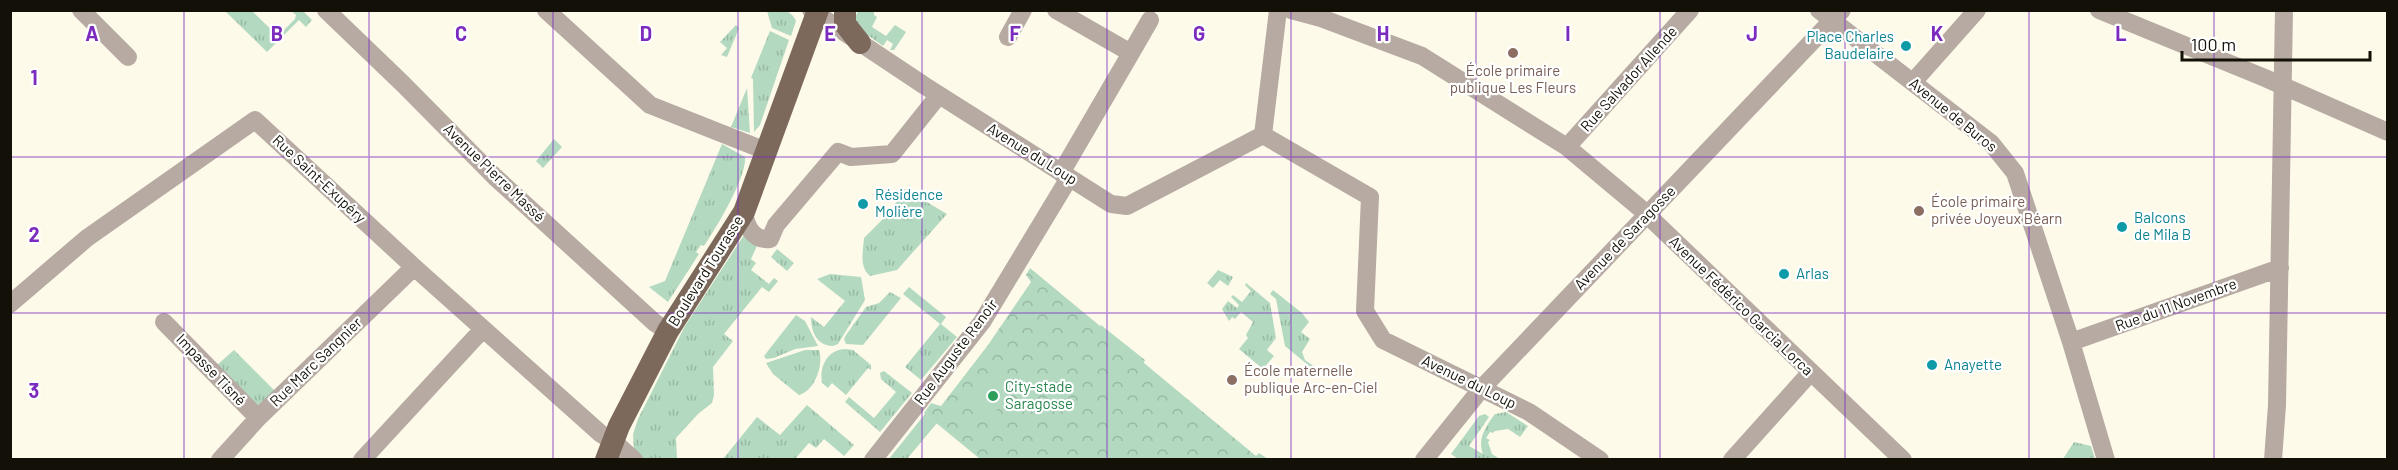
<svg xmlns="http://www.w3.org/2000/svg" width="2398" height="470" viewBox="0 0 2398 470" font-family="Barlow,sans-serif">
<defs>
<pattern id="grass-tufts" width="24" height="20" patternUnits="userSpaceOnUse" patternTransform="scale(1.5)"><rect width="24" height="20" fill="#b3d9c0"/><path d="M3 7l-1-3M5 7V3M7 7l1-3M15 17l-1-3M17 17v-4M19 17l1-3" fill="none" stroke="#99b9a4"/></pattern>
<pattern id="park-crowns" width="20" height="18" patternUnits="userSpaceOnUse" patternTransform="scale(1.5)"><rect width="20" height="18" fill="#b3d9c0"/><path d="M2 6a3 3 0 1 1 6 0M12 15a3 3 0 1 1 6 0" fill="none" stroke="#99b9a4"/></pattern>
</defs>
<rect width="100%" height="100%" fill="#fefae9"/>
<path fill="url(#grass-tufts)" d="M 225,11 L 252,11 L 278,36 L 295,19 L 296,15 L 291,11 L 303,11 L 312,20 L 306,27 L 299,20 L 267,52 Z
M 767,11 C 780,10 790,8 796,21 L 791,36 L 772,28 Z
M 858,11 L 874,11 L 874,15 L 877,17 L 872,27 L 886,36 L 895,25 L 906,32 L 894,50 L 890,50 L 893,44 L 887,40 L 883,46 L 866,34 L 854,20 Z
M 736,25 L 739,28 L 727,57 L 721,55 L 727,48 L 720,42 Z
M 770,31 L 789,40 L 760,125 L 754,132 L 753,79 L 751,78 Z
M 747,88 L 750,133 L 731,127 Z
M 554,139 L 562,147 L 543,168 L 536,161 Z
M 722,144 L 745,157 C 747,177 716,228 704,246 L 701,245 L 696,252 L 699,254 L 668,302 L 649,287 L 665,281 Z
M 905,189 L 947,214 L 897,270 L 870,276 C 859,267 863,252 864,238 L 888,214 Z
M 744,235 L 757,246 L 751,259 L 756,263 L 751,270 L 769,284 L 774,278 L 778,281 L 769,292 L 762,287 L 724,334 L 733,341 L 713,367 L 714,395 L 712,403 L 698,414 L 676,438 L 677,459 L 642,459 L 634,452 L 633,434 L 638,419 L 685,326 Z
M 777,249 L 794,263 L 787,271 L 771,257 Z
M 1218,270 L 1233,277 L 1228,286 L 1220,280 L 1213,288 L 1207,283 Z
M 830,274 L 861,277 L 865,300 L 838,344 L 833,346 C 817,346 811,332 811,317 L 824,327 L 845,301 L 817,279 Z
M 1246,283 L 1270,303 L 1276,338 L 1267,350 L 1274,356 L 1263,369 L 1239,349 L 1248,338 L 1246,335 L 1253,322 L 1241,312 L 1235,319 L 1232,317 L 1229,321 L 1222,309 L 1228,301 L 1237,308 L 1239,305 L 1231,297 L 1233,295 L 1242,302 L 1251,291 L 1245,285 Z
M 909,287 L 946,317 L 941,324 L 957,337 L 921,380 L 905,367 L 940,324 L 903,294 Z
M 1273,290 L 1302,313 L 1309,322 L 1301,332 L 1310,339 L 1302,352 L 1305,360 L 1315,367 L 1314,370 L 1285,346 L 1276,299 L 1270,294 Z
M 890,292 L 901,298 L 863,345 L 846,344 L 844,339 L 846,335 L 866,307 L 879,303 Z
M 796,315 L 805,321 L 818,346 L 795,349 L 774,358 L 766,359 L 764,356 Z
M 846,349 L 853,350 L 871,365 L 871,370 L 868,368 L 846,395 L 832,383 L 828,388 L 822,383 C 819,366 828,349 846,349 Z
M 234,350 L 275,391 L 258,407 L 216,366 Z
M 805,350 L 819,350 C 824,364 815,391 799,395 L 773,374 L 766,363 Z
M 884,371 L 912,393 L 880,432 L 845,402 L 849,397 L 874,418 L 896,392 L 881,379 L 880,373 Z
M 807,405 L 854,445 L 844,456 L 824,439 L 816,448 L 809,443 L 795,459 L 723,459 L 757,417 L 780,435 Z
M 1506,412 L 1528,426 L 1520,437 L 1508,429 L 1495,431 L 1493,433 L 1490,432 L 1486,438 L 1490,440 L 1488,442 L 1492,454 L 1500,459 L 1458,459 L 1451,454 L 1479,416 L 1485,414 L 1489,417 L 1469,446 L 1483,454 C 1477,439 1486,426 1495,414 Z
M 925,414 L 937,423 L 907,459 L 888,460 Z
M 2074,442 L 2091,446 L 2095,459 L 2063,459 Z"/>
<path fill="url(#park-crowns)" d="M 1030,268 L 1100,326 L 1101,325 L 1145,360 L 1144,363 L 1256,456 L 1259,453 L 1268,459 L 980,459 L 924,413 L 931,403 L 941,406 L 988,345 L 1031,282 L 1026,275 Z"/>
<path fill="#b3d9c0" d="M 998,371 L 1016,385 L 988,421 L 970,407 Z"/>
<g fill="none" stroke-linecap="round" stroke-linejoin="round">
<path stroke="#b6aaa3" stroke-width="18" d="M 81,10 L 128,57
M 326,10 L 403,84 L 495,177 L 655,323 L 668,331
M 546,10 L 650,105 L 766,151
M 811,10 L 925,86 L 1111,204 L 1127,206 L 1263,135 L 1370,197 L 1365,311 L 1383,340 L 1529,412 L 1600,460
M 1056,10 L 1131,53 L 1061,173
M 1291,10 L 1321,18 L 1422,56 L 1567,147 L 1640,208 L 1903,460
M 1819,10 L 1991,143 L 2015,173 L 2071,342 L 2106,460
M 2099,10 L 2265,78 L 2388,132
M 1008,37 L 1023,10
M 1131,53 L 1150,20
M 1913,82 L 1977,10
M 1263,135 L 1278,10
M 1567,147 L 1690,10
M 744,212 C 746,226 753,241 770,239 L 776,225 L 838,152 L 851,157 L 892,154 L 939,95
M 10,304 L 87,238 L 255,120 L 414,267 L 601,434 L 613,441 L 634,460
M 164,322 L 258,418
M 2071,342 L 2280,268
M 220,460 L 258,418 L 414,267
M 362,460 L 483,329
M 873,460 L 982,322 L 1069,178
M 1424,460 L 1482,388 L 1842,10
M 1732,460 L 1810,373
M 2273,460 L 2277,405 L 2284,10"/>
<path stroke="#7d695b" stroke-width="22" d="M 845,10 L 845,24 L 860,43
M 606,460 L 619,426 L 668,331 L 744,212 L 818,10"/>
</g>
<path fill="none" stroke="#7b2cbf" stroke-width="1.5" stroke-opacity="0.55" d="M 184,10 L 184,460M 369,10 L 369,460M 553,10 L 553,460M 738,10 L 738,460M 922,10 L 922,460M 1107,10 L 1107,460M 1291,10 L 1291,460M 1476,10 L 1476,460M 1660,10 L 1660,460M 1845,10 L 1845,460M 2029,10 L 2029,460M 2214,10 L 2214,460M 10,157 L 2388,157M 10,313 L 2388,313"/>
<g fill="#0f9aa8" stroke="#fff" stroke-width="2">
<circle cx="1906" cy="46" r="6"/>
<circle cx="863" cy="204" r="6"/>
<circle cx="2122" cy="227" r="6"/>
<circle cx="1784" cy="274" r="6"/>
<circle cx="1932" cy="365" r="6"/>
</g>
<g fill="#8d6e63" stroke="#fff" stroke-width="2">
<circle cx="1513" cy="53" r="6"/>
<circle cx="1919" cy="211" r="6"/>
<circle cx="1232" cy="380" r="6"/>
</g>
<circle fill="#2e9e5b" stroke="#fff" stroke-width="2" cx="993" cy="396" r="6"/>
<g text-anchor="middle" stroke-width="4.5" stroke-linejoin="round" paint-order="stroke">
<g font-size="15" fill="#0d838f" stroke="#fff" text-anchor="start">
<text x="1894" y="42" text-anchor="end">Place Charles<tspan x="1894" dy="17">Baudelaire</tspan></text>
<text x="875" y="200">Résidence<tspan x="875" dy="17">Molière</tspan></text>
<text x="2134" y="223">Balcons<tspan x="2134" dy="17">de Mila B</tspan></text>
<text x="1796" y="279">Arlas</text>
<text x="1944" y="370">Anayette</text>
</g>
<g font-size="15" fill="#785e54" stroke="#fff" text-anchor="start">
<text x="1513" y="76" text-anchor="middle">École primaire<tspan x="1513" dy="17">publique Les Fleurs</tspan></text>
<text x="1931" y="207">École primaire<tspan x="1931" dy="17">privée Joyeux Béarn</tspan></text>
<text x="1244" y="376">École maternelle<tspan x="1244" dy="17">publique Arc-en-Ciel</tspan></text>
</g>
<g font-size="15" fill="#131107" stroke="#fff">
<text transform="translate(1629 79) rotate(-48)" y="5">Rue Salvador Allende</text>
<text transform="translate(1953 115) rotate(39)" y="5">Avenue de Buros</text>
<text transform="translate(1032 154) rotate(32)" y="5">Avenue du Loup</text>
<text transform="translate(494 173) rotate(44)" y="5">Avenue Pierre Massé</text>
<text transform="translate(319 179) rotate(43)" y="5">Rue Saint-Exupéry</text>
<text transform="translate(1625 238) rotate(-46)" y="5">Avenue de Saragosse</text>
<text transform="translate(706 271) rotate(-58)" y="5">Boulevard Tourasse</text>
<text transform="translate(2176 305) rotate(-20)" y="5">Rue du 11 Novembre</text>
<text transform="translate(1741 306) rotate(44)" y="5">Avenue Fédérico Garcia Lorca</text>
<text transform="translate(956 352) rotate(-53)" y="5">Rue Auguste Renoir</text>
<text transform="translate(316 362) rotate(-44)" y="5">Rue Marc Sangnier</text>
<text transform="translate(211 370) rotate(46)" y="5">Impasse Tisné</text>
<text transform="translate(1469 382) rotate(26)" y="5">Avenue du Loup</text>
</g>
<g font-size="15" fill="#27864d" stroke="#fff" text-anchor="start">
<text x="1005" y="392">City-stade<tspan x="1005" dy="17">Saragosse</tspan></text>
</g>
</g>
<g font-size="20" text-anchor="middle" font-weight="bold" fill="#7b2cbf" stroke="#fff" stroke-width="4.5" stroke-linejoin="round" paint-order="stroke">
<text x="92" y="41">A</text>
<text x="277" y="41">B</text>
<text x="461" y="41">C</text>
<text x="646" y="41">D</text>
<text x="830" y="41">E</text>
<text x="1015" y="41">F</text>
<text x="1199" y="41">G</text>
<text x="1383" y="41">H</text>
<text x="1568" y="41">I</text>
<text x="1752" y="41">J</text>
<text x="1937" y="41">K</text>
<text x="2121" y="41">L</text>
<text x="34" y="85">1</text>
<text x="34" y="242">2</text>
<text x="34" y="398">3</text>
</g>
<rect width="2398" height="470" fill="none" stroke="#131107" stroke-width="24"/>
<path d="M2182 51v9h188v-9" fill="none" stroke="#131107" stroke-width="3"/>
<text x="2191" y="51" font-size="18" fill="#131107" stroke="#ffffff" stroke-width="4.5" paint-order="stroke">100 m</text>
</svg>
